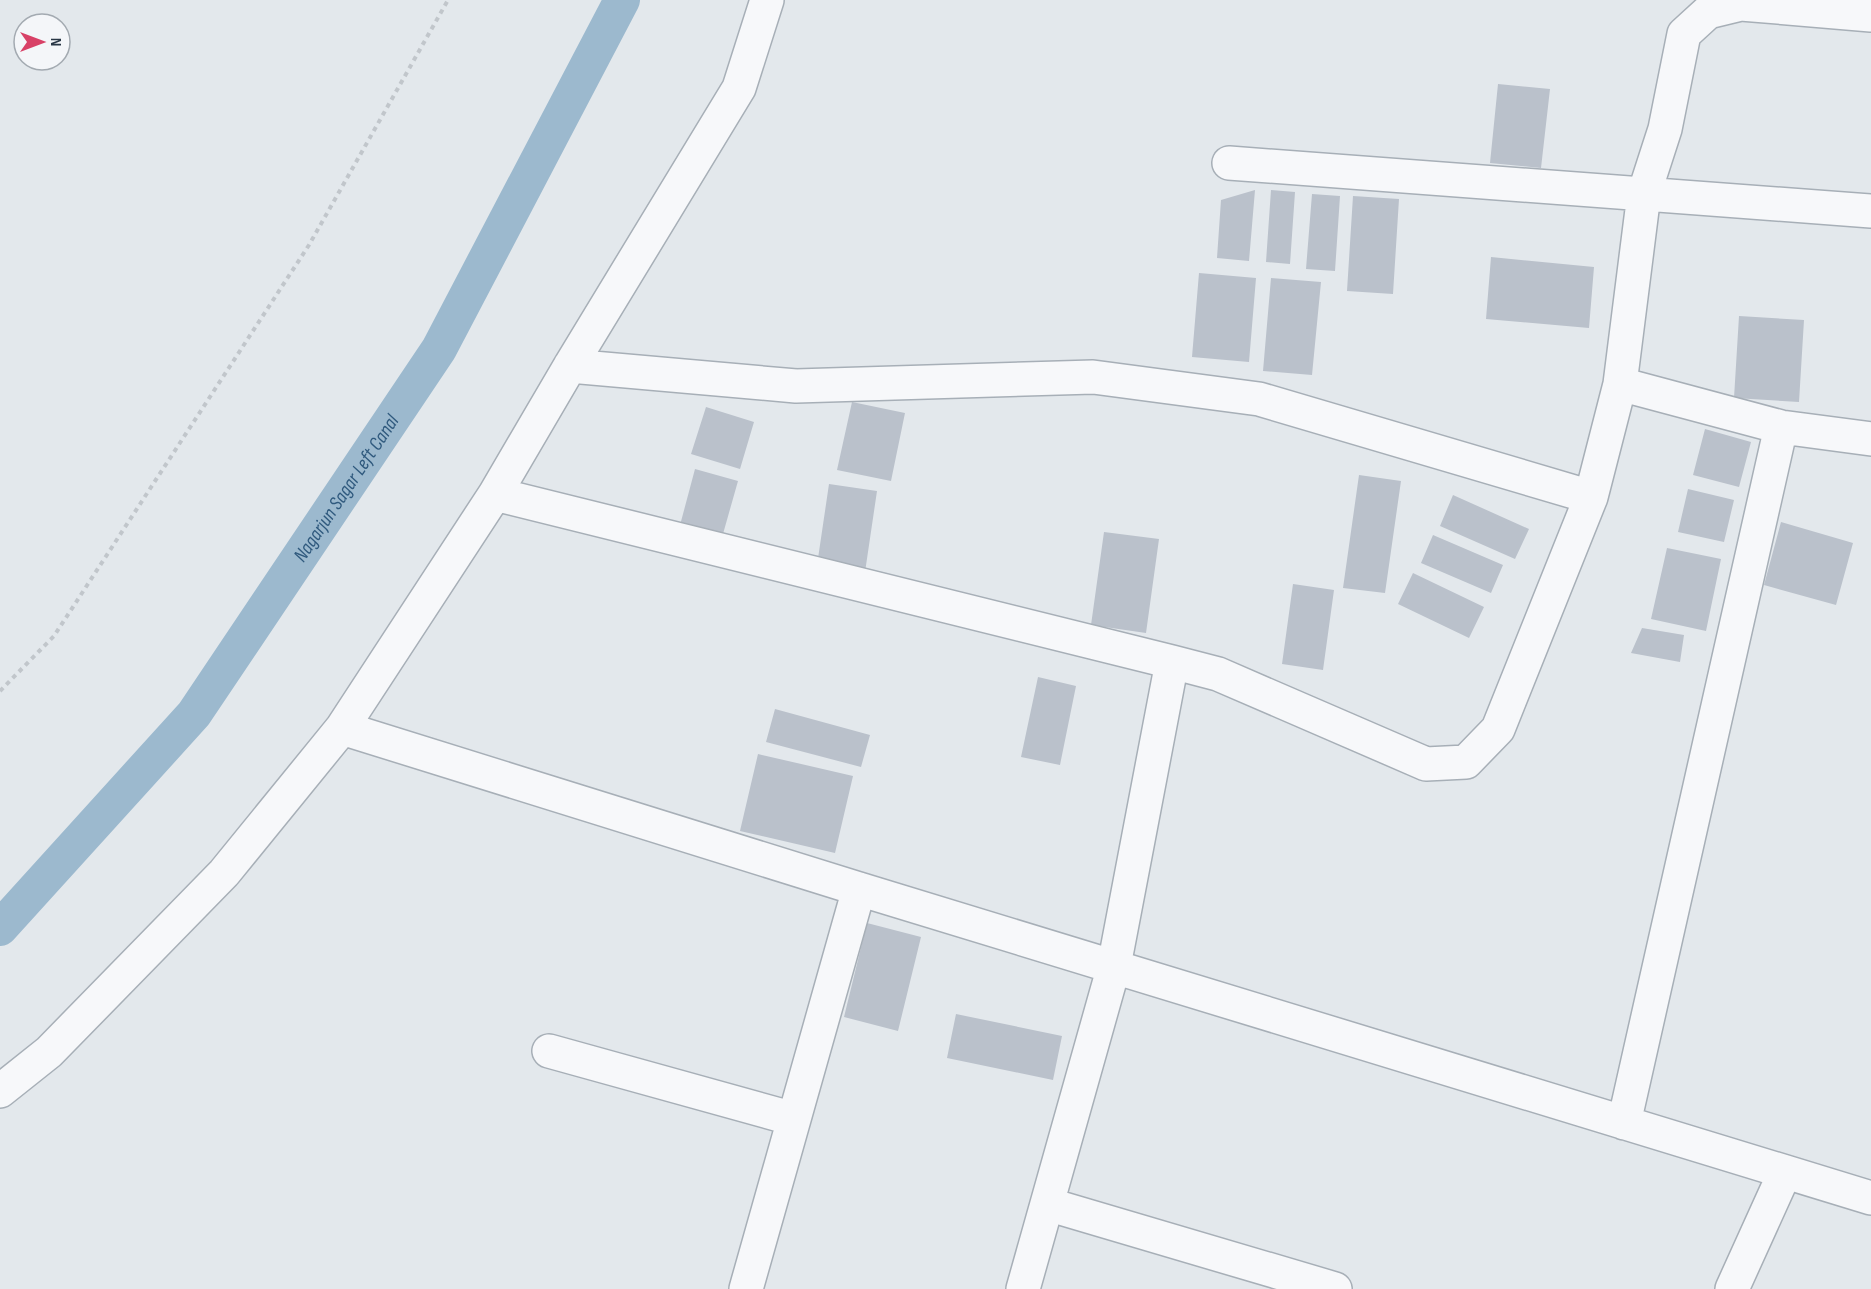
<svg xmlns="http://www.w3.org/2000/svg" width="1871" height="1289" viewBox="0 0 1871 1289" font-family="'Sofia Sans Condensed',sans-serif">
<rect width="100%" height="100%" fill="#e3e8ec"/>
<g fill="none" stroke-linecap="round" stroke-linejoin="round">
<path stroke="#9cb9ce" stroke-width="36" id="s1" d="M 0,928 L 194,714 L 439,349 L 622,0"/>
</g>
<path fill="#bac1cb" d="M 1498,84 L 1550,89 L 1541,168 L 1490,163 Z
M 1255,190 L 1249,261 L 1217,258 L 1221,200 Z
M 1271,190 L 1295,192 L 1290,264 L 1266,262 Z
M 1312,194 L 1340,196 L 1335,271 L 1306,269 Z
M 1353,196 L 1399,199 L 1393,294 L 1347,291 Z
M 1491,257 L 1594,267 L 1589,328 L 1486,319 Z
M 1199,273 L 1256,278 L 1249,362 L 1192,357 Z
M 1271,278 L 1321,282 L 1312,375 L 1263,371 Z
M 1739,316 L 1804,320 L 1799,402 L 1734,398 Z
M 852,402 L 905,413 L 891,481 L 837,470 Z
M 706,407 L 754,422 L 740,469 L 691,454 Z
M 1705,429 L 1751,442 L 1739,487 L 1693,475 Z
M 695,469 L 738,481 L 721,541 L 679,529 Z
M 1359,475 L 1401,481 L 1385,593 L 1343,588 Z
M 829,484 L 877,491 L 864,579 L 816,572 Z
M 1688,489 L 1734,500 L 1724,542 L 1678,532 Z
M 1453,495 L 1529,529 L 1515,559 L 1440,526 Z
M 1781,522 L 1853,543 L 1836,605 L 1764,585 Z
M 1104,532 L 1159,539 L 1146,633 L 1091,625 Z
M 1433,535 L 1503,565 L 1491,593 L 1421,563 Z
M 1667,548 L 1721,559 L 1706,631 L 1651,619 Z
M 1413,573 L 1484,607 L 1469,638 L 1398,604 Z
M 1293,584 L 1334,590 L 1323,670 L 1282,664 Z
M 1642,628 L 1684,635 L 1680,662 L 1631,653 Z
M 1038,677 L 1076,686 L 1060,765 L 1021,757 Z
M 775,709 L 870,735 L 861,767 L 766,742 Z
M 758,754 L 853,776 L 835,853 L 740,831 Z
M 867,923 L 921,937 L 898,1031 L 844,1017 Z
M 956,1014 L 1062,1036 L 1053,1080 L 947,1058 Z"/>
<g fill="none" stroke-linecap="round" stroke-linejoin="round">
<g stroke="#a7afb7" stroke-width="36">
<path id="minor" d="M 1229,163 L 1871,211
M 570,366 L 796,386 L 1093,377 L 1259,399 L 1591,497
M 1620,384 L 1781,427 L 1871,439
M 495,494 L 1172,662 L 1218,674 L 1426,764 L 1466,762 L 1498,729 L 1591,497 L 1620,384 L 1644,194 L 1665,129 L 1684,34 L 1708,12 L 1741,4 L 1871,15
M 342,728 L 859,889 L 1871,1198
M 549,1051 L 794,1119
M 0,1091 L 49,1052 L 224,873 L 342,728 L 495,494 L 570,366 L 739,88 L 767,0
M 1624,1123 L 1781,427
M 1047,1204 L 1335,1289
M 746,1289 L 859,889
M 1023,1289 L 1114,966 L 1172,662
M 1732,1289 L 1785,1172"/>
</g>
<path stroke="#c1c6cb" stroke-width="4" stroke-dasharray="4.5 4.5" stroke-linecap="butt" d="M 0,691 L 54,636 L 309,245 L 448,0"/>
<use href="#minor" stroke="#f7f8fa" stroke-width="33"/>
</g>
<g text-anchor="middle" stroke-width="4.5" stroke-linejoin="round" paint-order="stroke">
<g font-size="20" font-style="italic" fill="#305a7e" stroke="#f4f6f9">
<text dy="7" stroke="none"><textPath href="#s1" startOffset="561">Nagarjun Sagar Left Canal</textPath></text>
</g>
</g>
<g transform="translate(42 42) rotate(90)"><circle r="28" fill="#f4f6f9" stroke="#a3aab1" stroke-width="1.5"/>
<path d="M0-4.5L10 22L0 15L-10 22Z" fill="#d84167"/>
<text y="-9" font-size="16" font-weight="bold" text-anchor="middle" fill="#293746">N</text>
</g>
</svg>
